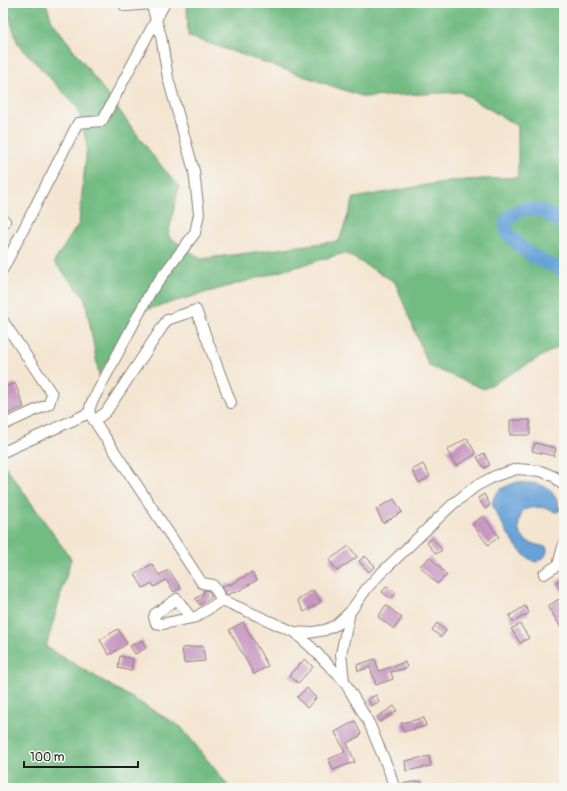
<svg xmlns="http://www.w3.org/2000/svg" width="567" height="791" viewBox="0 0 567 791" font-family="Pangolin,sans-serif">
<rect width="100%" height="100%" fill="#f6f6f2"/>
<filter id="ink" filterUnits="userSpaceOnUse"><feTurbulence type="fractalNoise" baseFrequency=".025" numOctaves="2"/><feDisplacementMap in="SourceGraphic" scale="8" xChannelSelector="R" yChannelSelector="G"/><feConvolveMatrix kernelMatrix="1 2 1 2 8 2 1 2 1" color-interpolation-filters="sRGB"/></filter>
<filter id="wash" filterUnits="userSpaceOnUse"><feTurbulence type="fractalNoise" baseFrequency=".012" numOctaves="4" result="noise"/><feDisplacementMap in="SourceGraphic" scale="16" xChannelSelector="R" yChannelSelector="G"/><feGaussianBlur stdDeviation="0.9" result="paint"/><feColorMatrix in="noise" values="0 0 0 0 0 0 0 0 0 0 0 0 0 0 0 0 0 1.4 0 .05"/><feComposite in="paint" operator="in"/></filter>
<g filter="url(#wash)">
<rect width="100%" height="100%" fill="#f4e5d1"/>
<path fill="#72bc82" stroke="#476c4f" d="M 5,3 L 46,3 L 52,21 L 157,161 L 179,186 L 168,236 L 201,259 L 339,241 L 354,198 L 449,181 L 518,177 L 518,126 L 460,92 L 364,97 L 188,36 L 187,3 L 564,3 L 564,354 L 558,347 L 484,389 L 429,366 L 395,282 L 345,253 L 134,313 L 99,375 L 85,298 L 54,262 L 79,223 L 87,145 L 78,108 L 18,44 Z
M 3,463 L 71,559 L 46,647 L 181,727 L 230,788 L 3,788 Z"/>
<path fill="#68a3d8" stroke="#42607a" d="M 518,482 C 542,484 553,484 560,510 L 557,512 C 552,512 549,508 544,508 C 537,506 530,508 523,510 C 516,526 516,538 534,544 C 539,546 543,545 547,548 C 547,557 544,558 536,562 C 518,557 503,524 493,508 C 490,492 505,486 518,482 Z"/>
<g fill="none" stroke-linecap="round" stroke-linejoin="round">
<path stroke="#68a3d8" stroke-width="14" d="M 564,224 L 541,210 L 520,209 L 506,220 L 507,233 L 521,247 L 534,257 L 564,271"/>
</g>
<g id="blocks">
<path fill="#c897c1" d="M 15,383 L 24,407 L 3,416 L 3,388 Z
M 510,420 L 530,420 L 530,435 L 510,435 Z
M 467,438 L 476,454 L 456,466 L 447,450 Z
M 535,443 L 556,448 L 554,456 L 532,451 Z
M 484,453 L 490,465 L 484,468 L 477,457 Z
M 423,464 L 430,476 L 419,483 L 412,470 Z
M 484,494 L 490,505 L 485,509 L 478,498 Z
M 394,499 L 402,512 L 383,523 L 376,509 Z
M 483,516 L 499,537 L 488,545 L 472,524 Z
M 432,538 L 442,550 L 436,554 L 427,543 Z
M 349,546 L 357,557 L 337,571 L 329,560 Z
M 365,556 L 375,566 L 369,572 L 359,561 Z
M 430,557 L 447,575 L 437,584 L 420,566 Z
M 152,564 L 159,575 L 169,570 L 181,588 L 174,592 L 166,580 L 154,587 L 152,583 L 143,588 L 135,574 Z
M 252,572 L 257,580 L 235,593 L 234,592 L 227,595 L 222,587 L 229,583 L 230,585 Z
M 564,577 L 564,596 L 556,582 Z
M 387,586 L 396,593 L 391,599 L 382,592 Z
M 204,590 L 209,591 L 212,597 L 200,605 L 195,599 L 204,593 L 203,591 Z
M 313,590 L 321,602 L 304,612 L 297,600 Z
M 559,599 L 564,608 L 564,633 L 548,606 Z
M 386,605 L 402,618 L 394,629 L 378,617 Z
M 525,606 L 529,613 L 513,622 L 509,616 Z
M 243,622 L 268,666 L 254,674 L 229,630 Z
M 437,623 L 446,631 L 441,637 L 432,630 Z
M 520,624 L 529,638 L 520,643 L 511,629 Z
M 118,629 L 127,644 L 109,655 L 100,640 Z
M 142,640 L 146,648 L 135,654 L 130,646 Z
M 203,646 L 205,661 L 184,663 L 182,648 Z
M 120,656 L 133,659 L 131,671 L 118,668 Z
M 305,659 L 313,667 L 298,683 L 289,675 Z
M 375,659 L 379,671 L 405,662 L 407,668 L 391,672 L 393,679 L 376,685 L 370,667 L 358,671 L 357,665 Z
M 307,688 L 316,698 L 307,708 L 297,697 Z
M 376,695 L 379,702 L 371,706 L 368,699 Z
M 394,706 L 397,711 L 380,722 L 377,717 Z
M 424,718 L 426,726 L 403,732 L 401,723 Z
M 355,721 L 361,734 L 360,735 L 360,736 L 347,743 L 355,762 L 333,770 L 329,759 L 345,752 L 335,732 Z
M 429,756 L 431,766 L 406,771 L 405,761 Z
M 421,781 L 422,788 L 400,788 L 400,784 Z"/>
</g>
</g>
<g filter="url(#ink)">
<use href="#blocks" fill-opacity="0" stroke="#888076" stroke-width="1"/>
<g fill="none" stroke-linecap="round" stroke-linejoin="round">
<g stroke="#888076" stroke-width="12">
<path id="minor" d="M 151,3 L 161,36 L 168,78 L 194,171 L 199,214 L 195,233 L 151,291 L 91,404 L 89,413 L 202,583 L 213,585 L 222,600 L 294,632 L 311,647 L 344,681 L 369,723 L 390,773 L 394,788
M 125,6 L 151,4
M 3,225 L 5,221
M 3,269 L 78,123 L 102,121 L 165,3
M 3,321 L 52,394 L 49,404 L 3,425
M 94,421 L 106,412 L 167,320 L 196,310 L 231,403
M 3,452 L 89,413
M 544,574 L 558,565 L 564,543
M 191,618 L 177,599 L 155,614 L 154,617 L 156,623 L 162,624 L 191,618 L 196,617 L 222,600
M 294,632 L 308,633 L 325,630 L 336,625 L 350,612 L 367,588 L 379,575 L 453,504 L 476,486 L 495,476 L 517,469 L 541,471 L 555,477 L 564,486
M 344,681 L 341,654 L 350,612"/>
</g>
<use href="#minor" stroke="#fff" stroke-width="10"/>
</g>
</g>
<rect width="567" height="791" fill="none" stroke="#f6f6f2" stroke-width="16"/>
<path d="M24 761v6h114v-6" fill="none" stroke="#1c1c1c" stroke-width="2"/>
<text x="30" y="761" font-size="12" fill="#1c1c1c" stroke="#f6f6f2" stroke-width="3" paint-order="stroke">100 m</text>
</svg>
